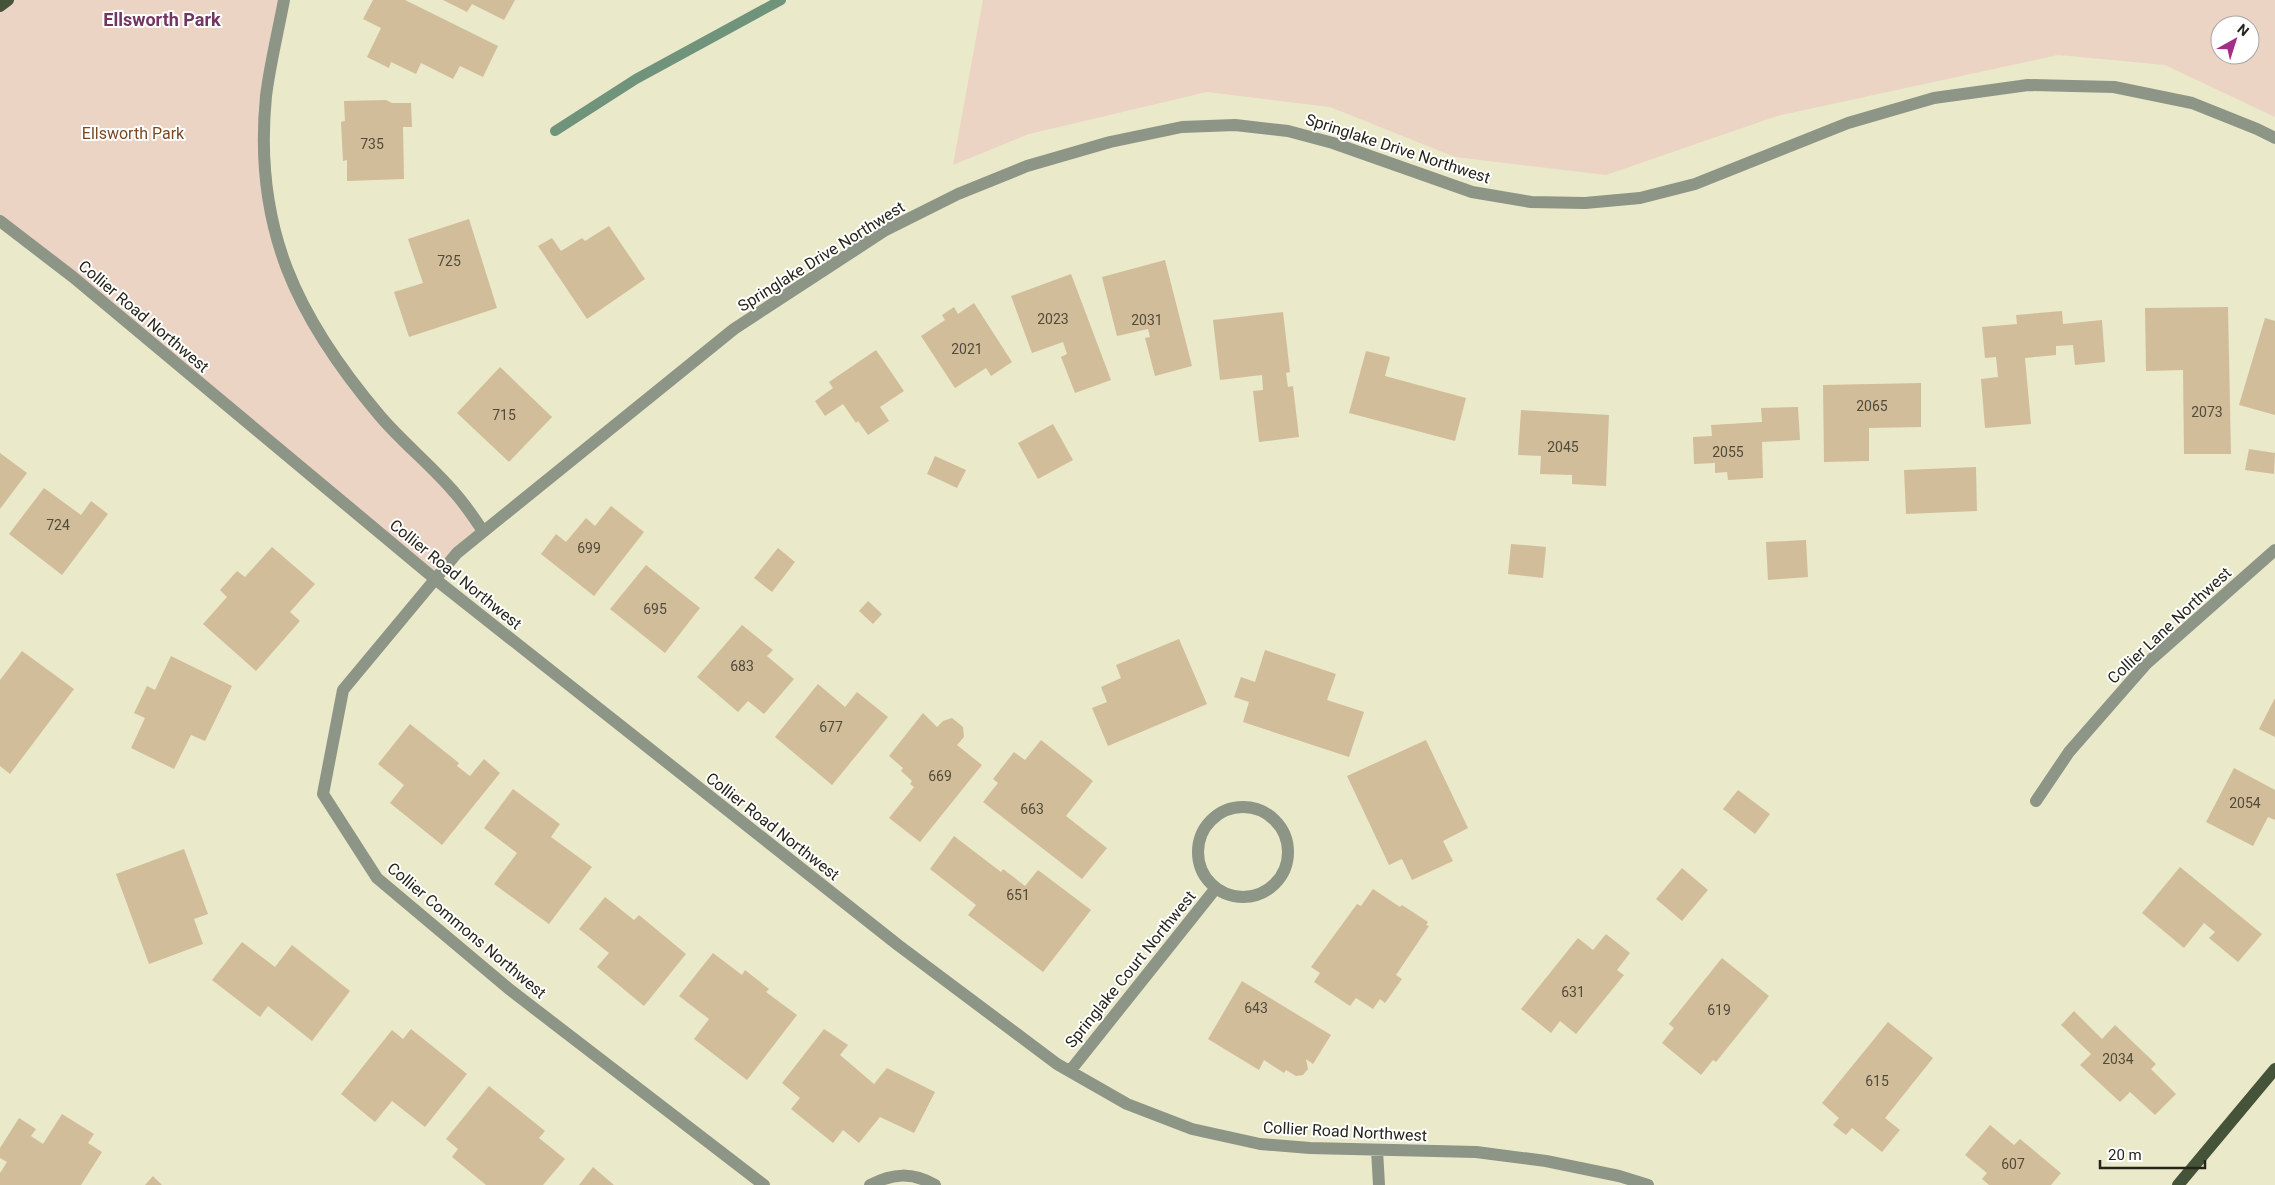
<svg xmlns="http://www.w3.org/2000/svg" width="2275" height="1185" viewBox="0 0 2275 1185" font-family="Roboto,sans-serif">
<rect width="100%" height="100%" fill="#eae9c9"/>
<path fill="#ecd4c4" fill-rule="evenodd" d="M 8,0 L 284,0 L 266,96 L 275,236 L 326,346 L 483,531 L 435,579 L 0,221 L 0,6 Z
M 983,0 L 2275,0 L 2275,117 L 2165,65 L 2058,55 L 1777,116 L 1606,175 L 1455,157 L 1330,107 L 1207,92 L 1029,134 L 953,165 ZM 2220,25 L 2250,25 L 2250,55 L 2220,55 Z"/>
<g fill="none" stroke-linecap="round" stroke-linejoin="round">
<path stroke="#70937c" stroke-width="10" d="M 555,131 L 636,79 L 781,0"/>
</g>
<path fill="#d2bd9b" d="M 373,0 L 405,0 L 498,46 L 483,77 L 460,66 L 453,79 L 421,63 L 416,74 L 391,62 L 389,68 L 367,57 L 381,28 L 363,19 Z
M 443,0 L 515,0 L 504,20 L 472,4 L 467,12 Z
M 386,100 L 392,103 L 411,103 L 412,127 L 403,127 L 404,179 L 347,181 L 347,160 L 343,161 L 341,122 L 345,121 L 344,101 Z
M 469,219 L 497,308 L 409,337 L 394,292 L 423,283 L 408,239 Z
M 609,226 L 645,279 L 587,319 L 538,246 L 552,238 L 561,251 L 582,238 L 585,241 Z
M 1165,260 L 1192,366 L 1155,376 L 1145,338 L 1150,337 L 1148,329 L 1117,336 L 1102,277 Z
M 1071,274 L 1111,380 L 1075,393 L 1061,357 L 1067,354 L 1063,342 L 1032,353 L 1011,296 Z
M 974,303 L 1012,362 L 991,376 L 986,368 L 955,388 L 921,336 L 945,320 L 942,315 L 954,307 L 958,314 Z
M 2228,307 L 2231,454 L 2184,454 L 2183,370 L 2146,371 L 2145,308 Z
M 2062,311 L 2063,324 L 2102,320 L 2105,362 L 2075,365 L 2073,345 L 2056,346 L 2056,355 L 2025,358 L 2031,424 L 1985,428 L 1981,379 L 1998,377 L 1996,357 L 1985,358 L 1982,327 L 2017,324 L 2016,315 Z
M 1283,312 L 1290,372 L 1286,373 L 1288,387 L 1293,386 L 1299,437 L 1259,442 L 1253,391 L 1263,390 L 1262,375 L 1220,380 L 1213,320 Z
M 2265,318 L 2275,321 L 2275,415 L 2239,405 Z
M 876,350 L 904,391 L 880,407 L 889,421 L 868,435 L 858,421 L 856,423 L 843,404 L 825,416 L 815,401 L 833,388 L 829,382 Z
M 1366,351 L 1390,357 L 1385,376 L 1466,398 L 1455,441 L 1349,413 Z
M 500,367 L 552,417 L 509,462 L 457,413 Z
M 1921,383 L 1921,427 L 1869,428 L 1869,461 L 1824,462 L 1823,385 Z
M 1798,407 L 1800,440 L 1762,442 L 1763,478 L 1728,480 L 1727,472 L 1715,473 L 1715,463 L 1694,464 L 1693,437 L 1712,436 L 1711,425 L 1762,422 L 1761,408 Z
M 1521,410 L 1609,415 L 1606,486 L 1572,484 L 1572,475 L 1540,474 L 1541,456 L 1518,455 Z
M 1053,424 L 1073,460 L 1038,479 L 1018,443 Z
M 2249,449 L 2275,453 L 2274,474 L 2245,470 Z
M 0,453 L 27,473 L 0,509 Z
M 935,456 L 966,470 L 957,488 L 927,474 Z
M 1976,467 L 1977,511 L 1906,514 L 1904,470 Z
M 44,488 L 81,515 L 91,501 L 108,514 L 62,575 L 9,534 Z
M 611,506 L 644,532 L 594,596 L 541,554 L 556,534 L 566,542 L 586,518 L 595,526 Z
M 1806,540 L 1808,577 L 1768,580 L 1766,542 Z
M 1511,544 L 1546,547 L 1543,578 L 1508,574 Z
M 272,547 L 315,584 L 290,612 L 300,621 L 256,671 L 203,624 L 227,597 L 220,590 L 237,571 L 245,577 Z
M 778,548 L 795,562 L 772,592 L 754,578 Z
M 646,565 L 700,608 L 665,653 L 610,609 Z
M 868,601 L 882,614 L 873,624 L 859,611 Z
M 742,625 L 773,650 L 767,656 L 794,679 L 764,714 L 748,701 L 738,712 L 697,677 Z
M 1179,639 L 1207,704 L 1108,746 L 1092,708 L 1107,702 L 1101,687 L 1121,678 L 1116,665 Z
M 1265,650 L 1336,674 L 1327,700 L 1364,712 L 1349,757 L 1243,722 L 1249,702 L 1234,697 L 1241,677 L 1255,682 Z
M 22,651 L 74,689 L 10,774 L 0,766 L 0,680 Z
M 171,656 L 232,686 L 205,741 L 191,735 L 174,769 L 131,748 L 145,718 L 134,713 L 147,686 L 155,690 Z
M 818,684 L 845,707 L 857,692 L 888,717 L 832,785 L 775,737 Z
M 2275,698 L 2275,737 L 2259,729 Z
M 923,713 L 937,727 L 943,721 L 952,718 L 963,727 L 964,737 L 957,745 L 982,765 L 920,842 L 889,818 L 914,787 L 910,784 L 912,781 L 901,771 L 903,768 L 889,756 Z
M 410,724 L 459,763 L 457,766 L 470,776 L 484,759 L 500,773 L 442,845 L 390,803 L 404,785 L 378,764 Z
M 1041,740 L 1093,781 L 1066,816 L 1107,848 L 1082,879 L 983,802 L 998,783 L 993,779 L 1014,752 L 1025,760 Z
M 1426,740 L 1468,828 L 1443,841 L 1453,861 L 1412,880 L 1402,859 L 1389,865 L 1347,776 Z
M 2234,768 L 2275,790 L 2275,820 L 2268,817 L 2253,846 L 2206,822 Z
M 513,789 L 560,824 L 551,837 L 592,867 L 549,924 L 494,884 L 517,853 L 484,828 Z
M 1738,790 L 1770,814 L 1755,834 L 1723,809 Z
M 954,836 L 1001,872 L 1003,869 L 1025,886 L 1038,870 L 1091,910 L 1043,972 L 968,915 L 976,905 L 930,869 Z
M 184,849 L 208,914 L 194,919 L 203,944 L 149,964 L 116,874 Z
M 2180,867 L 2262,934 L 2238,962 L 2209,938 L 2215,932 L 2204,923 L 2184,948 L 2142,913 Z
M 1682,868 L 1708,890 L 1682,921 L 1656,899 Z
M 1373,889 L 1400,907 L 1402,905 L 1428,922 L 1426,925 L 1429,926 L 1396,975 L 1402,979 L 1385,1003 L 1380,999 L 1373,1009 L 1356,998 L 1350,1006 L 1314,982 L 1320,973 L 1311,967 L 1357,904 L 1361,906 Z
M 605,897 L 634,920 L 639,915 L 686,954 L 644,1006 L 597,967 L 609,953 L 579,929 Z
M 1606,934 L 1630,953 L 1617,970 L 1624,975 L 1576,1034 L 1560,1021 L 1551,1033 L 1521,1009 L 1578,938 L 1593,950 Z
M 242,942 L 275,967 L 292,945 L 350,991 L 312,1041 L 268,1006 L 260,1017 L 212,980 Z
M 713,953 L 742,975 L 745,970 L 769,989 L 766,992 L 797,1015 L 747,1080 L 694,1039 L 709,1019 L 679,996 Z
M 1722,958 L 1769,996 L 1716,1062 L 1713,1060 L 1701,1075 L 1662,1043 L 1674,1028 L 1669,1024 Z
M 1242,981 L 1331,1035 L 1313,1064 L 1306,1059 L 1308,1069 L 1303,1075 L 1296,1076 L 1286,1070 L 1284,1073 L 1264,1060 L 1259,1070 L 1208,1039 Z
M 2074,1011 L 2102,1039 L 2115,1025 L 2156,1064 L 2151,1069 L 2176,1094 L 2155,1115 L 2130,1092 L 2120,1102 L 2080,1065 L 2091,1054 L 2061,1025 Z
M 1888,1022 L 1933,1058 L 1885,1118 L 1900,1130 L 1882,1152 L 1852,1128 L 1846,1135 L 1833,1125 L 1839,1118 L 1822,1103 Z
M 411,1029 L 467,1074 L 425,1127 L 392,1101 L 375,1122 L 341,1094 L 392,1030 L 403,1039 Z
M 824,1029 L 848,1045 L 840,1055 L 874,1084 L 887,1068 L 935,1092 L 914,1133 L 880,1117 L 859,1143 L 843,1130 L 833,1143 L 791,1109 L 800,1098 L 782,1083 Z
M 489,1086 L 545,1131 L 539,1138 L 565,1159 L 543,1185 L 486,1185 L 452,1157 L 458,1149 L 446,1139 Z
M 62,1114 L 94,1134 L 88,1143 L 102,1152 L 81,1185 L 0,1185 L 0,1173 L 7,1162 L 0,1158 L 0,1148 L 19,1118 L 36,1129 L 31,1136 L 43,1144 Z
M 1990,1125 L 2014,1145 L 2020,1139 L 2061,1173 L 2051,1185 L 1989,1185 L 1982,1179 L 1987,1173 L 1965,1155 Z
M 593,1167 L 614,1185 L 579,1185 Z
M 153,1176 L 162,1185 L 145,1185 Z"/>
<g fill="none" stroke-linecap="round" stroke-linejoin="round">
<path stroke="#8d9586" stroke-width="12" d="M 284,0 C 278,32 270,64 266,96 C 253,228 297,318 380,416 C 403,443 431,465 454,492 C 465,504 474,518 483,531
M 0,221 L 73,277 L 435,579 L 898,945 L 1057,1064 L 1127,1104 L 1192,1129 L 1260,1144 L 1310,1148 L 1476,1152 L 1546,1161 L 1619,1176 L 1648,1185
M 2036,801 L 2069,752 L 2146,664 L 2275,550
M1198 852a45 45 0 1 1 90 0a45 45 0 1 1-90 0Z
M 1070,1071 L 1216,888
M 1377,1150 L 1379,1185
M 764,1185 L 509,989 L 377,878 L 323,794 L 343,690 L 457,553 L 734,329 L 884,231 L 958,194 L 1027,166 L 1110,142 L 1182,127 L 1235,125 L 1288,131 L 1333,143 L 1472,192 L 1531,202 L 1585,203 L 1640,198 L 1695,184 L 1848,123 L 1934,98 L 2028,85 L 2114,87 L 2192,103 L 2257,129 L 2275,138
M 870,1185 C 893,1173 912,1172 935,1185"/>
<path stroke="#455339" stroke-width="12" d="M 0,6 L 8,0
M 2178,1185 L 2275,1069"/>
</g>
<g text-anchor="middle" stroke-width="4" stroke-linejoin="round" paint-order="stroke">
<g font-size="14" fill="#514b3a">
<text x="372" y="149">735</text>
<text x="449" y="266">725</text>
<text x="1053" y="324">2023</text>
<text x="1147" y="325">2031</text>
<text x="967" y="354">2021</text>
<text x="1872" y="411">2065</text>
<text x="2207" y="417">2073</text>
<text x="504" y="420">715</text>
<text x="1563" y="452">2045</text>
<text x="1728" y="457">2055</text>
<text x="58" y="530">724</text>
<text x="589" y="553">699</text>
<text x="655" y="614">695</text>
<text x="742" y="671">683</text>
<text x="831" y="732">677</text>
<text x="940" y="781">669</text>
<text x="2245" y="808">2054</text>
<text x="1032" y="814">663</text>
<text x="1018" y="900">651</text>
<text x="1573" y="997">631</text>
<text x="1256" y="1013">643</text>
<text x="1719" y="1015">619</text>
<text x="2118" y="1064">2034</text>
<text x="1877" y="1086">615</text>
<text x="2013" y="1169">607</text>
</g>
<g font-size="16" fill="#794926" stroke="#fff">
<text x="133" y="139">Ellsworth Park</text>
</g>
<g font-size="16" fill="#262519" stroke="#fff">
<text transform="translate(1398 148) rotate(18)" y="6">Springlake Drive Northwest</text>
<text transform="translate(821 256) rotate(-32)" y="6">Springlake Drive Northwest</text>
<text transform="translate(144 316) rotate(40)" y="6">Collier Road Northwest</text>
<text transform="translate(456 574) rotate(39)" y="6">Collier Road Northwest</text>
<text transform="translate(2169 625) rotate(-43)" y="6">Collier Lane Northwest</text>
<text transform="translate(773 826) rotate(38)" y="6">Collier Road Northwest</text>
<text transform="translate(467 930) rotate(40)" y="6">Collier Commons Northwest</text>
<text transform="translate(1130 969) rotate(-51)" y="6">Springlake Court Northwest</text>
<text transform="translate(1345 1131) rotate(3)" y="6">Collier Road Northwest</text>
</g>
<g font-size="18" font-weight="bold" fill="#713661" stroke="#fff">
<text x="162" y="26">Ellsworth Park</text>
</g>
</g>
<g transform="translate(2235 40) rotate(39)"><circle r="24" fill="#ffffff" stroke="#a8a8a3"/>
<path d="M0-4L9 19L0 12L-9 19Z" fill="#a32e88"/>
<text y="-8" font-size="14" font-weight="bold" text-anchor="middle" fill="#262519">N</text>
</g>
<path d="M2100 1160v8h105v-8" fill="none" stroke="#262519" stroke-width="2.5"/>
<text x="2108" y="1160" font-size="15" fill="#262519" stroke="#ffffff" stroke-width="4" paint-order="stroke">20 m</text>
</svg>
